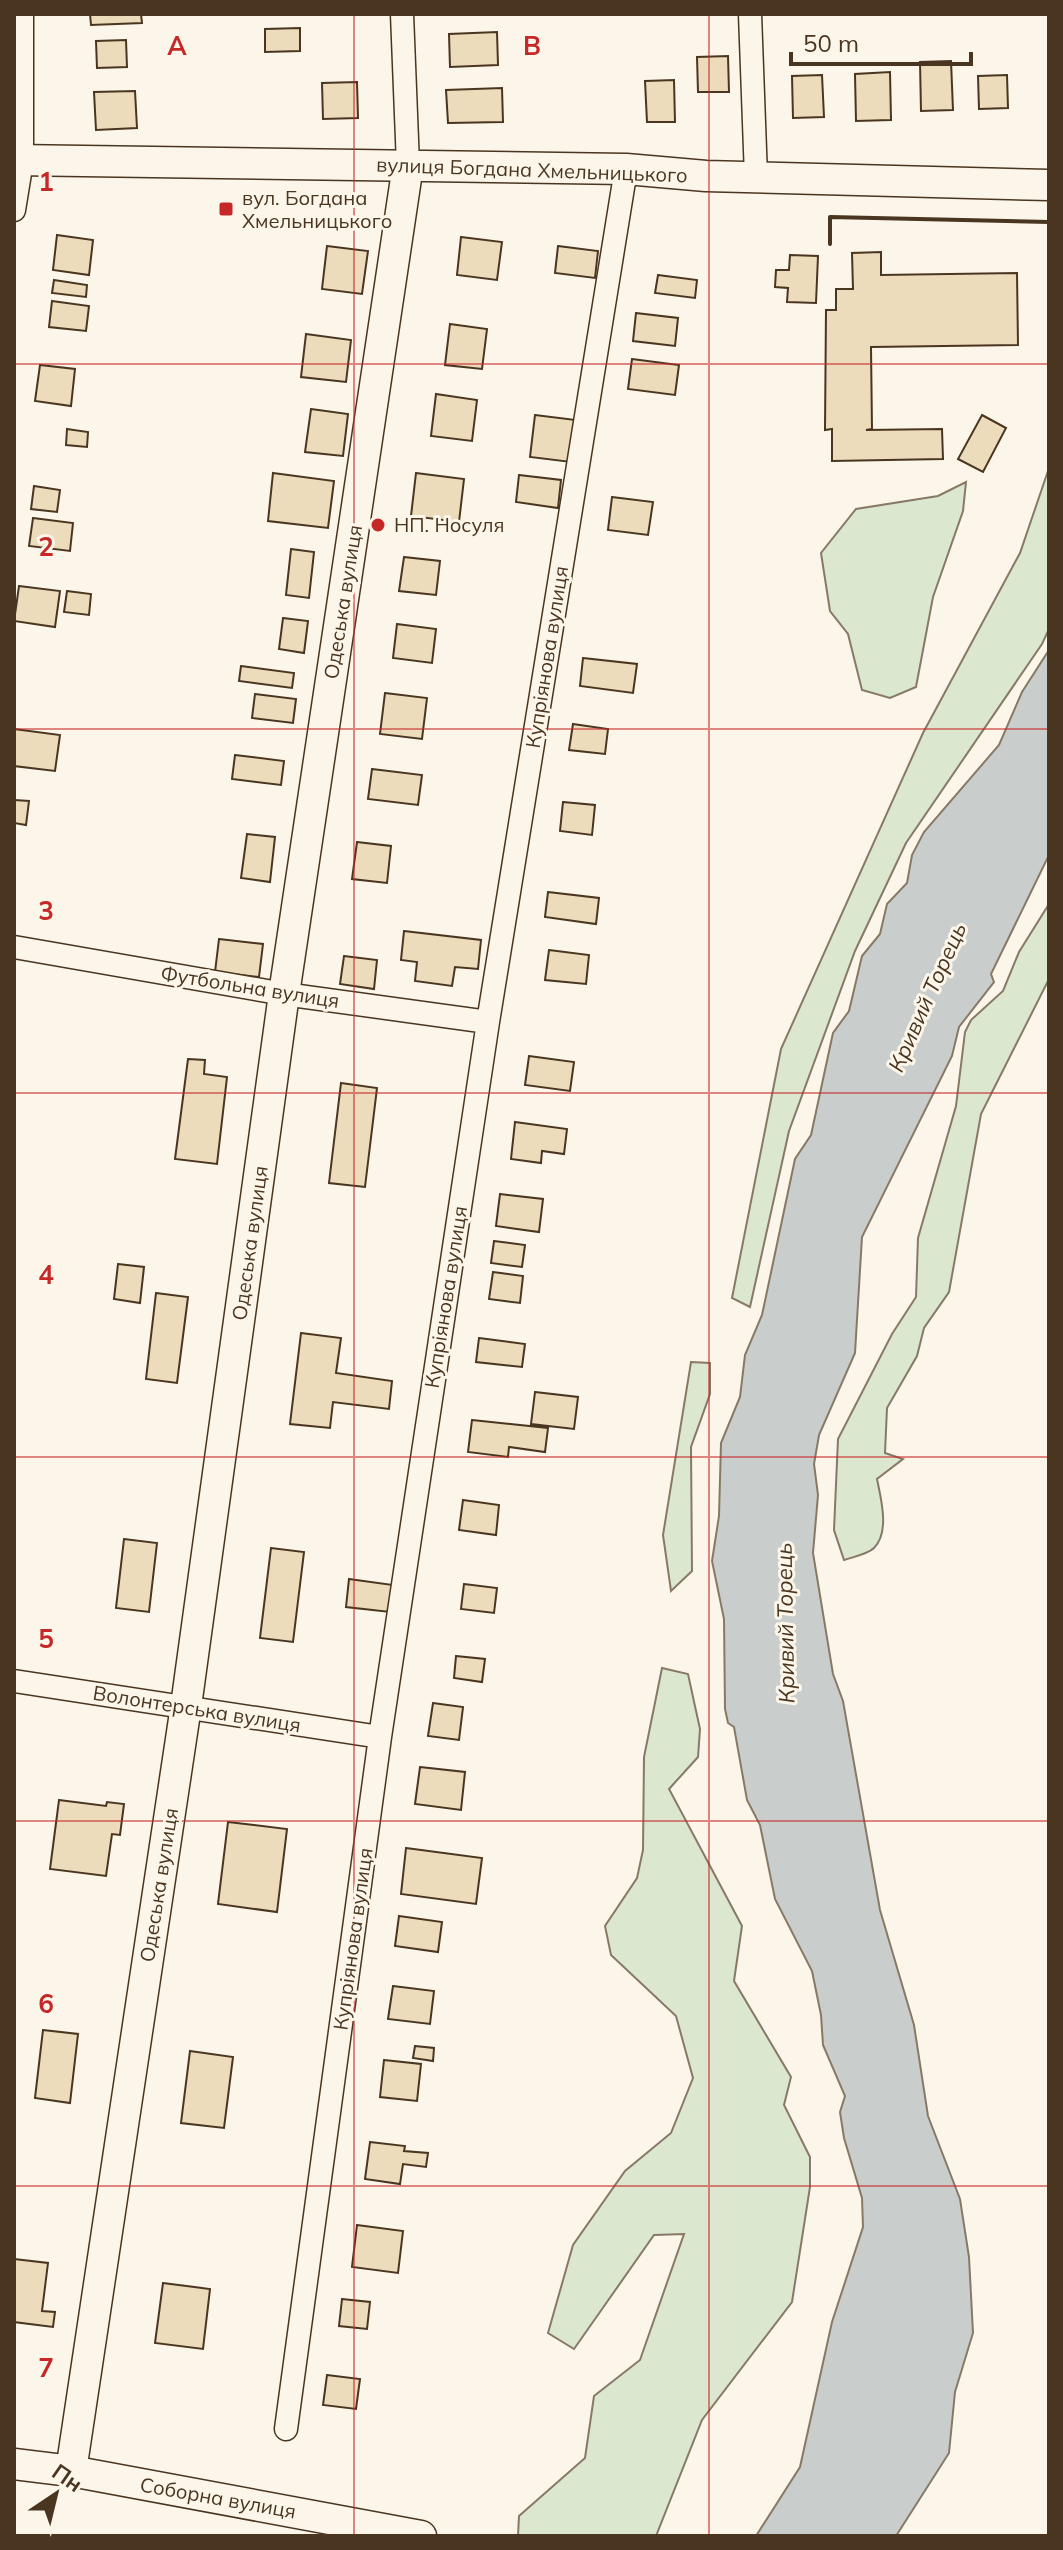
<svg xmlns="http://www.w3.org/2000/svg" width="1063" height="2550" viewBox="0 0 1063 2550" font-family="Mulish,sans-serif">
<rect width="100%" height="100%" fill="#fbf6e9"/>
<path fill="#dce7d0" stroke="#887966" stroke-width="2" d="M 1049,468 L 1049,629 L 1042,644 L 906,843 L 855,951 L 789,1131 L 750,1307 L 732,1298 L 781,1049 L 923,733 L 1020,553 Z
M 966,482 L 963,511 L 933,597 L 916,687 L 890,698 L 862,690 L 848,634 L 830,611 L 821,553 L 856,509 L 938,496 Z
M 1049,904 L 1049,979 L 981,1114 L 949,1292 L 924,1328 L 917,1356 L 887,1408 L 885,1453 L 903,1459 L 877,1479 C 881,1499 890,1532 874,1548 C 868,1554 853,1557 844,1560 L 834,1530 L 838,1439 L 892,1334 L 916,1297 L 918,1238 L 956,1106 L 965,1032 L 971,1020 L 1003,991 L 1019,952 Z
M 691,1362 L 710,1363 L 710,1394 L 691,1447 L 692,1571 L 671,1591 L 663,1535 Z
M 662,1668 L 688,1674 L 700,1729 L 698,1757 L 669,1789 L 742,1926 L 734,1981 L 791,2077 L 784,2105 L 810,2157 L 810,2187 L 792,2302 L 702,2420 L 656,2536 L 518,2536 L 519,2516 L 585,2458 L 594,2396 L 640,2360 L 684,2234 L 654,2235 L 574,2349 L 548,2333 L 573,2245 L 625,2171 L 671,2133 L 693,2078 L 676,2016 L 611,1955 L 605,1926 L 637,1878 L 643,1850 L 644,1757 Z"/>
<path fill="#c9cecd" stroke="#887966" stroke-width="2" d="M 1049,650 L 1049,855 L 991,974 L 994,982 L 959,1027 L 952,1056 L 862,1237 L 855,1353 L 819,1435 L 814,1464 L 818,1495 L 813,1553 L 833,1674 L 843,1701 L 880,1910 L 914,2025 L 928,2116 L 960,2199 L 969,2257 L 973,2333 L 955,2392 L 949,2453 L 896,2536 L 756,2536 L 800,2467 L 832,2322 L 863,2227 L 862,2198 L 844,2138 L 840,2112 L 845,2096 L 823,2045 L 821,2015 L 812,1971 L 775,1899 L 760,1825 L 747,1800 L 734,1727 L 728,1723 L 725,1709 L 724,1619 L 712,1561 L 719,1516 L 721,1443 L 740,1397 L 745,1355 L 762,1315 L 795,1159 L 811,1135 L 833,1033 L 849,1011 L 862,956 L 880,934 L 887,904 L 907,883 L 912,855 L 924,832 L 999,745 L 1022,692 Z"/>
<path fill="#ecdcbc" stroke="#4a3520" stroke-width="2" d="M 90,14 L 141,14 L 142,23 L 91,25 Z
M 300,28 L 300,51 L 265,52 L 265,29 Z
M 497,32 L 498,65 L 450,67 L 449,34 Z
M 126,40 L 127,67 L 97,68 L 96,41 Z
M 728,56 L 729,92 L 698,92 L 697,57 Z
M 951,61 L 953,110 L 921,111 L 920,62 Z
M 890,72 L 891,120 L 856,121 L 855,74 Z
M 822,75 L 824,117 L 793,118 L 792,76 Z
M 1007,75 L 1008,108 L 979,109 L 978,76 Z
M 674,80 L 675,122 L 647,122 L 645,81 Z
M 357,82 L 358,118 L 323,119 L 322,83 Z
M 502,88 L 503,122 L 448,123 L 446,90 Z
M 135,91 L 137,128 L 96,130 L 94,92 Z
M 57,235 L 93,240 L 89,275 L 53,270 Z
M 461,237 L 502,242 L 497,280 L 457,275 Z
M 327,246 L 368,251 L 362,294 L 322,289 Z
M 558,246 L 598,251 L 595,278 L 555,273 Z
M 881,252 L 881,275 L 1017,273 L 1018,345 L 871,347 L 872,429 L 866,430 L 942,429 L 943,459 L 832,461 L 832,429 L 825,430 L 826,310 L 836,310 L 836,289 L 853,289 L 852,253 Z
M 790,255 L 818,256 L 816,303 L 787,302 L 788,288 L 775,287 L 776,270 L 789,270 Z
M 658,275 L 697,280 L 695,298 L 655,293 Z
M 54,280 L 87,285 L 86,297 L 52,293 Z
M 52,301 L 89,306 L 86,331 L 49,327 Z
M 636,313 L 678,318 L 675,346 L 633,341 Z
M 450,324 L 487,329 L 482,369 L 445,365 Z
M 306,334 L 351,340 L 346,382 L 301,377 Z
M 632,359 L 679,365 L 675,395 L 628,389 Z
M 40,365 L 75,369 L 71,406 L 35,401 Z
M 436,394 L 477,400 L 472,441 L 431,436 Z
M 311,409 L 348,414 L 343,456 L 305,452 Z
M 535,415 L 576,420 L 571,462 L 530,457 Z
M 982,415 L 1006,428 L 983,472 L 958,459 Z
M 67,429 L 88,432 L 87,447 L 66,445 Z
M 273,473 L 334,481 L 328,528 L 268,521 Z
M 416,473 L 464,479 L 459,522 L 411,516 Z
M 519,475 L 561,480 L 558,508 L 516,502 Z
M 34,486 L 60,490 L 57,512 L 31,509 Z
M 612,497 L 653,502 L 648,535 L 608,530 Z
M 33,518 L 73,523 L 70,551 L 29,546 Z
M 291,549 L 314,552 L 309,598 L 286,595 Z
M 404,557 L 440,561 L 436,595 L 399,591 Z
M 19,586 L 60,591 L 55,627 L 14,621 Z
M 67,591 L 91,594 L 89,615 L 64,612 Z
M 283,618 L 308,621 L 304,653 L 279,649 Z
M 397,624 L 436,629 L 432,663 L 393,658 Z
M 583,658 L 637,664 L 633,693 L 580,686 Z
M 241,666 L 294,673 L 292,688 L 239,681 Z
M 385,693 L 427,698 L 422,739 L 380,734 Z
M 255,694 L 296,699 L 293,723 L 252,718 Z
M 573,724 L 608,729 L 605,754 L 569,750 Z
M 14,729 L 60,735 L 55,771 L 14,766 Z
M 235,755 L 284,761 L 281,785 L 232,779 Z
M 372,769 L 422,775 L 418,805 L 368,799 Z
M 14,800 L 29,801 L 26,825 L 14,823 Z
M 563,802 L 595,805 L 592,835 L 560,831 Z
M 247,834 L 275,837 L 270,882 L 241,878 Z
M 357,842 L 391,846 L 387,883 L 352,879 Z
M 548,892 L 599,898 L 596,924 L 545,917 Z
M 404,931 L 481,940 L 478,969 L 455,967 L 452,986 L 415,981 L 417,962 L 401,960 Z
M 219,939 L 263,944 L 259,977 L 215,972 Z
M 549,950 L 589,955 L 586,984 L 545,980 Z
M 344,956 L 377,960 L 374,989 L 340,984 Z
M 529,1056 L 574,1062 L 570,1091 L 525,1085 Z
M 188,1059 L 205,1060 L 204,1074 L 227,1077 L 217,1164 L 175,1159 Z
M 341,1083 L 377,1088 L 365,1187 L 329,1183 Z
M 515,1122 L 567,1129 L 564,1154 L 542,1151 L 541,1163 L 511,1159 Z
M 500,1194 L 543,1199 L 539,1232 L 496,1226 Z
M 494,1241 L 525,1245 L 522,1267 L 491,1263 Z
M 118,1264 L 144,1267 L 140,1303 L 114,1299 Z
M 493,1272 L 523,1276 L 520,1303 L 489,1299 Z
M 156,1293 L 188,1297 L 177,1383 L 146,1379 Z
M 301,1333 L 341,1338 L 336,1373 L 392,1381 L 389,1409 L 333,1402 L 330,1428 L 290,1424 Z
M 479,1338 L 525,1344 L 522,1367 L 476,1362 Z
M 535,1392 L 578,1397 L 574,1429 L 531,1424 Z
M 472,1420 L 548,1428 L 545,1452 L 509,1447 L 508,1457 L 468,1452 Z
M 463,1500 L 499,1505 L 496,1535 L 459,1530 Z
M 124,1539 L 157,1543 L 149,1612 L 116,1608 Z
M 271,1548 L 304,1552 L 293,1642 L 260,1638 Z
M 349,1579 L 393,1585 L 390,1612 L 346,1607 Z
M 464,1584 L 497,1588 L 494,1613 L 461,1609 Z
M 456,1656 L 485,1659 L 482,1682 L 454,1678 Z
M 433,1703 L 463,1707 L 459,1740 L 428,1736 Z
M 420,1767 L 465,1772 L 461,1810 L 415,1804 Z
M 59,1800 L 106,1806 L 107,1802 L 124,1804 L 120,1835 L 112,1834 L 106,1876 L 50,1869 Z
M 228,1822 L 287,1829 L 277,1912 L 218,1904 Z
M 406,1848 L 482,1858 L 476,1904 L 401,1894 Z
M 399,1916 L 442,1922 L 438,1952 L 395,1946 Z
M 393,1986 L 434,1991 L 430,2024 L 388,2019 Z
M 43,2030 L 78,2034 L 70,2103 L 35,2098 Z
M 415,2046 L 434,2048 L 433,2061 L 413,2058 Z
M 190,2051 L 233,2057 L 224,2128 L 181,2123 Z
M 384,2060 L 421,2064 L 417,2101 L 380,2097 Z
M 370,2142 L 405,2146 L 404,2151 L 428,2153 L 426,2167 L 403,2164 L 400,2184 L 365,2179 Z
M 357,2225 L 403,2231 L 398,2273 L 352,2267 Z
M 14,2259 L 48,2263 L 42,2311 L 55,2312 L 53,2327 L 14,2322 Z
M 163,2283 L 210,2289 L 203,2349 L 155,2343 Z
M 342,2299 L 370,2302 L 367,2329 L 339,2326 Z
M 327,2375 L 360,2379 L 356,2409 L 323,2405 Z"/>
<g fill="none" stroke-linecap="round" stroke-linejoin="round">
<g stroke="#4a3520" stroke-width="25">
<path id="street" d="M 402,14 L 408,165
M 750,14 L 756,177
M 14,210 L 22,161 L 22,14
M 14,947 L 284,994 L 488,1022
M 14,1681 L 380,1737
M 286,2429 L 380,1737 L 488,1022 L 626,169"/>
</g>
<g stroke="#4a3520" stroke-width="33">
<path id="secondary" d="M 14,160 L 626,169 L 706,176 L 1049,185
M 14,2464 L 71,2471 L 421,2536
M 71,2471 L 186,1706 L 284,994 L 408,165"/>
</g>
<use href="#street" stroke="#fbf6e9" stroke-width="22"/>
<use href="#secondary" stroke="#fbf6e9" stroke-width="30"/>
<path stroke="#4a3520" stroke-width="4" d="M 830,244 L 830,217 L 1049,222"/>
</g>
<path fill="none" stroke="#c62828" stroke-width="2" stroke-opacity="0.55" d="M 354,14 L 354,2536M 709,14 L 709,2536M 14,364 L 1049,364M 14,729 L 1049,729M 14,1093 L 1049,1093M 14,1457 L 1049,1457M 14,1821 L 1049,1821M 14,2186 L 1049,2186"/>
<g fill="#c62828" stroke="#fbf6e9" stroke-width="3">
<rect x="218" y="201" width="16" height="16" rx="4"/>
<circle cx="378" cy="525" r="8"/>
</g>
<g text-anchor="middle" stroke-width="6" stroke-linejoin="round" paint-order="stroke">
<g font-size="20" fill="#4a3520" stroke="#fbf6e9">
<text transform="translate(532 170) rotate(2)" y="7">вулиця Богдана Хмельницького</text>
<text transform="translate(343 602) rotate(-81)" y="7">Одеська вулиця</text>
<text transform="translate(547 657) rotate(-81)" y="7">Купріянова вулиця</text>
<text transform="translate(250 987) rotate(9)" y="7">Футбольна вулиця</text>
<text transform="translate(250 1243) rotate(-82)" y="7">Одеська вулиця</text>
<text transform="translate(446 1297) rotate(-81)" y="7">Купріянова вулиця</text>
<text transform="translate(197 1709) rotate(9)" y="7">Волонтерська вулиця</text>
<text transform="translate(159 1885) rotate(-81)" y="7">Одеська вулиця</text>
<text transform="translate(353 1939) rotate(-82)" y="7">Купріянова вулиця</text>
<text transform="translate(218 2498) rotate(10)" y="7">Соборна вулиця</text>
</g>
<g font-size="20" fill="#4a3520" stroke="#fbf6e9" text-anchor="start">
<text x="242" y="205">вул. Богдана<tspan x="242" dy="23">Хмельницького</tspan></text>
<text x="394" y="532">НП. Носуля</text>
</g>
<g font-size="22" font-style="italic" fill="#4a3520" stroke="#fbf6e9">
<text transform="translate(927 997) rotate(-66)" y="8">Кривий Торець</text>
<text transform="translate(785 1623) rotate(-91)" y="8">Кривий Торець</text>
</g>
</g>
<g font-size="26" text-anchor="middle" font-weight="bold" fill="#c62828" stroke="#fbf6e9" stroke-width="6" stroke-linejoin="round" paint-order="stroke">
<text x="177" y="55">A</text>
<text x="532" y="55">B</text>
<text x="46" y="191">1</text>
<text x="46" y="556">2</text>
<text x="46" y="920">3</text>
<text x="46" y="1284">4</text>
<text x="46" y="1648">5</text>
<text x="46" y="2013">6</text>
<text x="46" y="2377">7</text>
</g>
<rect width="1063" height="2550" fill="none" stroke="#4a3520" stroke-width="32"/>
<g transform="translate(56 2494) rotate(35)" stroke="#fbf6e9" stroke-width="6" paint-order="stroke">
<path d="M0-6L14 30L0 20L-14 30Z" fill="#4a3520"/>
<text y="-12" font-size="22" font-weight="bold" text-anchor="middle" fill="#4a3520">Пн</text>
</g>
<path d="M791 52v12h180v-12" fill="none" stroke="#4a3520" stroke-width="4"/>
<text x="803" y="52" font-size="24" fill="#4a3520" stroke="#fbf6e9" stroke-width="6" paint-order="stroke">50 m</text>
</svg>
